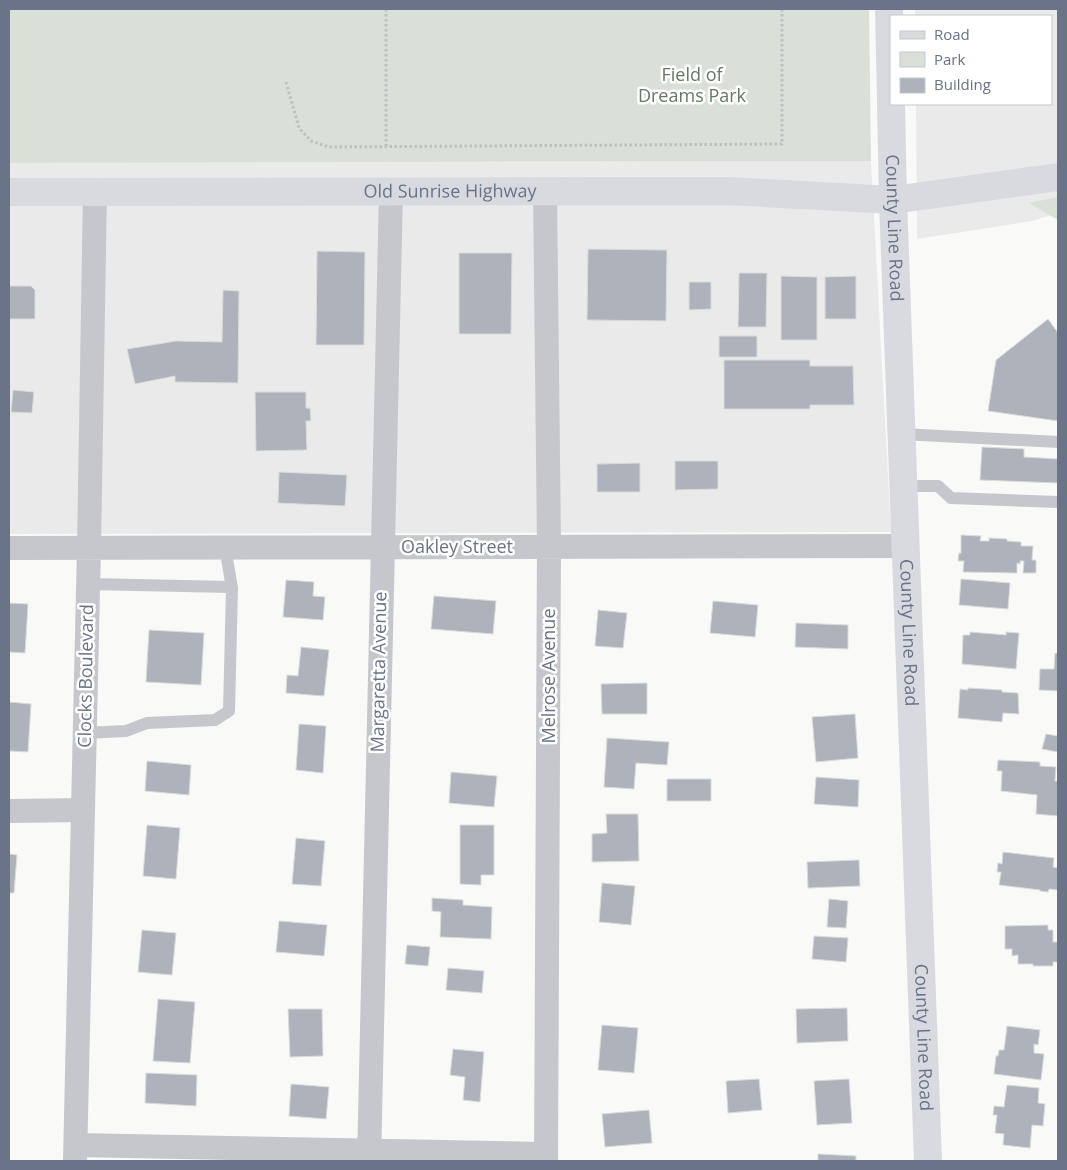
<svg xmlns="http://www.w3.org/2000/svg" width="1067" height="1170" viewBox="0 0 1067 1170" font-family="'Open Sans',sans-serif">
<rect width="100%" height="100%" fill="#f9f9f7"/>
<path fill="#eaeaea" d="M 915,9 L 1058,9 L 1058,213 L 1032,221 L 917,239 L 916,104 L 1051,104 L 1051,16 L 915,16 Z
M 871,161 L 891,532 L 9,534 L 9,163 Z"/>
<path fill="#dae0d8" d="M 9,9 L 869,9 L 871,161 L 9,163 Z
M 1058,197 L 1058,220 L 1029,203 Z"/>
<path fill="#aeb3bb" stroke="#dbdbd9" d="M 588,249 L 667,250 L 666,321 L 587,320 Z
M 317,251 L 365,252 L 364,345 L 316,345 Z
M 459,253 L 512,253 L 511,334 L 459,334 Z
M 739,273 L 767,273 L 766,327 L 738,327 Z
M 781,276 L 817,277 L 817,340 L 781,340 Z
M 856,276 L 856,319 L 825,319 L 825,277 Z
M 689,282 L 711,282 L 711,309 L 689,310 Z
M 9,286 L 31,286 L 35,290 L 35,319 L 9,319 Z
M 223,290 L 239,291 L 238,383 L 175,382 L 175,376 L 135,384 L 127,349 L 176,341 L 222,342 Z
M 1048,319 L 1058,333 L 1058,421 L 988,411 L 996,360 Z
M 719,336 L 757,336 L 757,357 L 719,357 Z
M 724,360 L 810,360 L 810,366 L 853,366 L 854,405 L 810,405 L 810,409 L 724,409 Z
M 13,390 L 34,392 L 32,413 L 11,412 Z
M 255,392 L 306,392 L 306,408 L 310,408 L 311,421 L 306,421 L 307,450 L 256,451 Z
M 982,447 L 1024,449 L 1024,457 L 1058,459 L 1058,483 L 980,480 Z
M 675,461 L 718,461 L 718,489 L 675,490 Z
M 640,463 L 640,492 L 597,492 L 597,464 Z
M 279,472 L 347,475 L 345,506 L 278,503 Z
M 961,535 L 981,536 L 980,541 L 989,541 L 989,538 L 1007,539 L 1007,541 L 1021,542 L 1021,546 L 1033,546 L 1032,560 L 1036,560 L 1036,573 L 1023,573 L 1024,561 L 1020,561 L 1020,564 L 1017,563 L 1017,573 L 963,572 L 964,561 L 958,561 L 959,553 L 961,553 Z
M 961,579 L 1010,583 L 1008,609 L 959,605 Z
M 286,580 L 314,582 L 313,596 L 325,597 L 323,620 L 283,617 Z
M 434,596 L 496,601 L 493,634 L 431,629 Z
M 713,601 L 758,605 L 755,637 L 710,633 Z
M 9,603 L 28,604 L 25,653 L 9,652 Z
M 598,610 L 627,613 L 623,648 L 595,646 Z
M 796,623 L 848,625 L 848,649 L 795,647 Z
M 149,630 L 204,633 L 201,685 L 146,682 Z
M 970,632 L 1006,635 L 1006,632 L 1019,633 L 1016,669 L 962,664 L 963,635 L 970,635 Z
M 301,647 L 329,650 L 324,696 L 286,693 L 287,675 L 298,676 Z
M 1055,653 L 1058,653 L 1058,691 L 1039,690 L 1040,669 L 1054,669 Z
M 647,683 L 647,714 L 602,714 L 601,684 Z
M 968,688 L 1002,690 L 1002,692 L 1018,693 L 1019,714 L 1003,713 L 1002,722 L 958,718 L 960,689 L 968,690 Z
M 9,702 L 31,704 L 28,752 L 9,751 Z
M 855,714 L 858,758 L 816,762 L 812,717 Z
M 299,724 L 326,726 L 323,773 L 296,770 Z
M 1046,734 L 1058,736 L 1058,752 L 1042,749 Z
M 607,738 L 669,742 L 667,765 L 636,763 L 634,789 L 604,787 Z
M 998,760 L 1040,762 L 1040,766 L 1056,767 L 1055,781 L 1058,781 L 1058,816 L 1036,814 L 1037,795 L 1001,791 L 1002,771 L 997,771 Z
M 147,761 L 191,765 L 189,795 L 145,791 Z
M 451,772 L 497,776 L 494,807 L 449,803 Z
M 816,777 L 859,780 L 858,807 L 814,804 Z
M 667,779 L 711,779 L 711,801 L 667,801 Z
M 606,814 L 638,814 L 639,861 L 592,862 L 592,834 L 607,833 Z
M 147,825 L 180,828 L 176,879 L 143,876 Z
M 460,825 L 494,825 L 494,875 L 481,875 L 481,885 L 460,884 Z
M 296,838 L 325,841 L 321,886 L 292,884 Z
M 1003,852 L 1054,858 L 1053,867 L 1058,868 L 1058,890 L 1049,889 L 1048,892 L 1040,891 L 1040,890 L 999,885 L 1001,872 L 997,872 L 998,863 L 1002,864 Z
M 9,854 L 17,855 L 14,893 L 9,893 Z
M 859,860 L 860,886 L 808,888 L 807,862 Z
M 602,883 L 635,886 L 631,925 L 599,922 Z
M 432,898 L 463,900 L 463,905 L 492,907 L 491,939 L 440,937 L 441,912 L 432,911 Z
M 829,899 L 848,901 L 846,928 L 827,927 Z
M 279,921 L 327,925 L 324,956 L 276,952 Z
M 1048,925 L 1048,930 L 1053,930 L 1053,942 L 1058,942 L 1058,962 L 1053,962 L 1053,966 L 1033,966 L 1033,964 L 1018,964 L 1018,955 L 1012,956 L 1012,949 L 1005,949 L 1005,926 Z
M 142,930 L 176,933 L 172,975 L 138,972 Z
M 814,936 L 848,938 L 846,962 L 812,959 Z
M 407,945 L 430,947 L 428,966 L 405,964 Z
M 448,968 L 484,971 L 482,993 L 446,990 Z
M 158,999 L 195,1002 L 190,1063 L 153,1061 Z
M 847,1008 L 848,1041 L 797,1043 L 796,1009 Z
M 288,1009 L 322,1009 L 323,1056 L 290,1057 Z
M 602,1025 L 638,1028 L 634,1073 L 598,1070 Z
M 1007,1026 L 1040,1030 L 1038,1045 L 1034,1044 L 1034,1053 L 1044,1054 L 1041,1080 L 994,1074 L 996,1056 L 998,1056 L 999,1050 L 1004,1050 Z
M 453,1049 L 484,1052 L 480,1102 L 463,1100 L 465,1077 L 450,1075 Z
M 146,1073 L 197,1075 L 196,1106 L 145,1103 Z
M 759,1079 L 762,1110 L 728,1113 L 726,1081 Z
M 849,1079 L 852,1123 L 817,1125 L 814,1081 Z
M 291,1084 L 329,1087 L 326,1119 L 289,1116 Z
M 1007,1085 L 1039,1088 L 1038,1103 L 1045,1104 L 1043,1126 L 1032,1125 L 1030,1148 L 1003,1145 L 1004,1134 L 995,1133 L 997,1115 L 993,1115 L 994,1106 L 1004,1107 Z
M 649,1110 L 652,1143 L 605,1147 L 602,1114 Z
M 818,1154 L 856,1156 L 856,1161 L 818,1161 Z"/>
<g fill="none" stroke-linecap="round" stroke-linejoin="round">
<path stroke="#bfc0c3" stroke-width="3" stroke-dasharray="2.5 2.5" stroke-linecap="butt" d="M 386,9 L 386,147
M 286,82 L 299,128 L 311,141 L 329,147 L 782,144 L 782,9"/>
<path stroke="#c5c7cc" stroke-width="12" d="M 901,434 L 1058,442
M 903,486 L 938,486 L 951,498 L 1058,502
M 88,584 L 231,587
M 85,733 L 126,731 L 147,723 L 215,720 L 229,711 L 232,588 L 225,547"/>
<path stroke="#c5c7cc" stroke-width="24" d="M 545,191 L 549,547 L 546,1161
M 9,548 L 905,546
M 9,811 L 83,810
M 76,1145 L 546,1154
M 75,1161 L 89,547 L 95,191
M 369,1161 L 391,192"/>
<g stroke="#d8dadf" stroke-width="28">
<path d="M 889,9 L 891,99"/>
<path id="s1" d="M 891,104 L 893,200 L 928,1161"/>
<path id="s2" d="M 9,192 L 728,191 L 893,200 L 1058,177"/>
</g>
</g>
<g text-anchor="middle" stroke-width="5" stroke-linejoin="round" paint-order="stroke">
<g font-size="18" fill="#647965" stroke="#fff">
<text x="692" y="81">Field of<tspan x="692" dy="21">Dreams Park</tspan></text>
</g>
<g font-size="18" fill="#6a7387" stroke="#fff">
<text dy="6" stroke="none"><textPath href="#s2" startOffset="441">Old Sunrise Highway</textPath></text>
<text dy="6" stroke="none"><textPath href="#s1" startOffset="124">County Line Road</textPath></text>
<text x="457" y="553">Oakley Street</text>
<text dy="6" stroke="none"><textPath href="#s1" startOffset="529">County Line Road</textPath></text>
<text transform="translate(379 672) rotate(-89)" y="6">Margaretta Avenue</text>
<text transform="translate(86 676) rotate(-89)" y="6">Clocks Boulevard</text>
<text transform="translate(549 676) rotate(-90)" y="6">Melrose Avenue</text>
<text dy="6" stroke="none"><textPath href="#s1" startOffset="934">County Line Road</textPath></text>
</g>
</g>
<rect width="1067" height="1170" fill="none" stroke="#6a7387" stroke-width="20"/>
<rect x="890" y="15" width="162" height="90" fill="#ffffff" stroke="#c3c7cf"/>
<rect x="900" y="31" width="25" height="8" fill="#d8dadf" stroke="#c3c7cf"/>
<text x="934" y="40" font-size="15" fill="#6a7387">Road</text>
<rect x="900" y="52" width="25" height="15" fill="#dae0d8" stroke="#c3c7cf"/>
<text x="934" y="65" font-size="15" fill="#6a7387">Park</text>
<rect x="900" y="78" width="25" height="15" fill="#aeb3bb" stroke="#c3c7cf"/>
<text x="934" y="90" font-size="15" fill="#6a7387">Building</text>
</svg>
